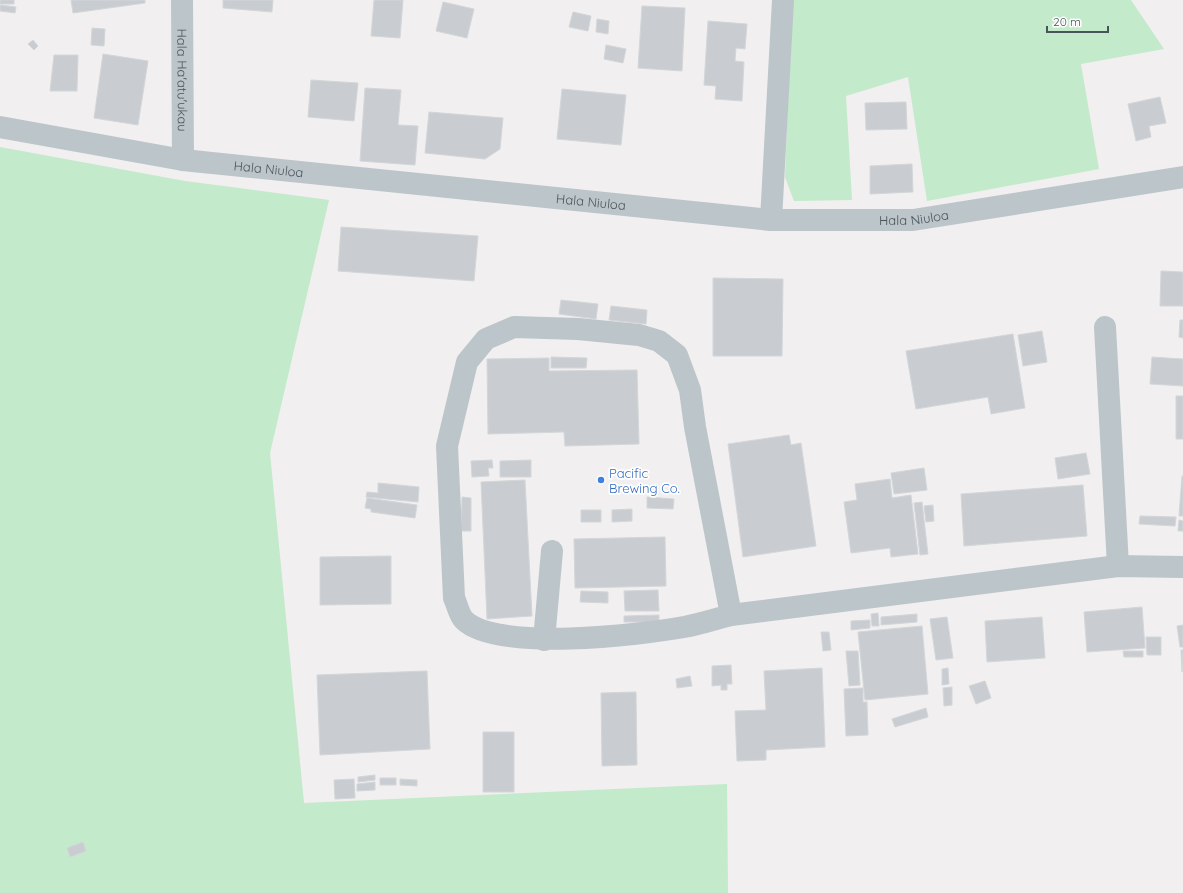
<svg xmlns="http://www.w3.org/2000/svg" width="1183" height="893" viewBox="0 0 1183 893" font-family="Quicksand,sans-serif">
<rect width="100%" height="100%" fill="#f1efef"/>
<path fill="#c2eacb" d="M 792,0 L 1131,0 L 1164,49 L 1081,64 L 1099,169 L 927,201 L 908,77 L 846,96 L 852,200 L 794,201 L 785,177 Z
M 0,147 L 185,181 L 329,200 L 270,453 L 304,803 L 727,784 L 728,893 L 0,893 Z"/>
<path fill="#c9cdd1" stroke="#d3d6d9" d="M 0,0 L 14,0 L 14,4 L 0,4 Z
M 71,0 L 145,0 L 145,3 L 73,13 Z
M 223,0 L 273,0 L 272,12 L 223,8 Z
M 374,0 L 403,0 L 400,38 L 371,36 Z
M 443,2 L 474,9 L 467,38 L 436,31 Z
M 0,5 L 16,7 L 15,13 L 0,11 Z
M 642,6 L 685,8 L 682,71 L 638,68 Z
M 573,12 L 591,16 L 588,31 L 569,27 Z
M 597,19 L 609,21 L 608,34 L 596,32 Z
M 708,21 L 747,24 L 745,49 L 736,48 L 735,61 L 744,62 L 742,101 L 715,99 L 716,86 L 704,85 Z
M 92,28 L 105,29 L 104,46 L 91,45 Z
M 33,40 L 38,46 L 34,50 L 28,44 Z
M 606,45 L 626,49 L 623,63 L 604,59 Z
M 103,54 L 148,61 L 138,125 L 94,118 Z
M 54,55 L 78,55 L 77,91 L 50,91 Z
M 311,80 L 358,83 L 354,121 L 308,117 Z
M 365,88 L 401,90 L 398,125 L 418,126 L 415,165 L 360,161 Z
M 562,89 L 626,95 L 621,145 L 557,139 Z
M 1160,97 L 1166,123 L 1149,126 L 1151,137 L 1136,141 L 1128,104 Z
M 906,102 L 907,129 L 866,130 L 865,103 Z
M 429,112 L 503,118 L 500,149 L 485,159 L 425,153 Z
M 912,164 L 913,192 L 870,194 L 870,166 Z
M 341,227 L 478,236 L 474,281 L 338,271 Z
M 1161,271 L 1183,272 L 1183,306 L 1160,306 Z
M 713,278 L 783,279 L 782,356 L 713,356 Z
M 561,300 L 598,304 L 596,319 L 559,314 Z
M 611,306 L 647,310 L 646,324 L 609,320 Z
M 1180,320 L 1183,320 L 1183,338 L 1179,337 Z
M 1042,331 L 1047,362 L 1023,366 L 1018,335 Z
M 1013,334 L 1025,408 L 991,414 L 988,397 L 916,409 L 906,351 Z
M 551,357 L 587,358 L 586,368 L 551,368 Z
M 1152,357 L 1183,359 L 1183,386 L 1150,384 Z
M 549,358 L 549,371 L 637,370 L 639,444 L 565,446 L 564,432 L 488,434 L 487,359 Z
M 1176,396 L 1183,396 L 1183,439 L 1176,439 Z
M 789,435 L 791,445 L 801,443 L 816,546 L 743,557 L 728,444 Z
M 1086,453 L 1090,474 L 1058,479 L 1055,458 Z
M 492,460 L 493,468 L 488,468 L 489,476 L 472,477 L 471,461 Z
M 531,460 L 531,477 L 500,477 L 500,461 Z
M 924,468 L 927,490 L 894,494 L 891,473 Z
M 1182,476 L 1183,476 L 1183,516 L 1179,516 Z
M 890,479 L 892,498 L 911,495 L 918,554 L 891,557 L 890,548 L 851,553 L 844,502 L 857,500 L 855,484 Z
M 525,480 L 532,616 L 487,619 L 481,482 Z
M 378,483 L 419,487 L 418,502 L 366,497 L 367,492 L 378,493 Z
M 1083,485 L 1087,536 L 964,546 L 961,494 Z
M 462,497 L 471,498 L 471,531 L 461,531 Z
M 647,497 L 674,499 L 673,509 L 647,508 Z
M 367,498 L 417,505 L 415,518 L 371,512 L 371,509 L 365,508 Z
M 922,502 L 928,554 L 920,555 L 914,503 Z
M 933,505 L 934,521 L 926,522 L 924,506 Z
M 632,509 L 632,521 L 612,522 L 612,510 Z
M 581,510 L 601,510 L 601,522 L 581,522 Z
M 1140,516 L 1176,517 L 1175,526 L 1139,524 Z
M 1179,520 L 1183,521 L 1183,531 L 1178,531 Z
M 665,537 L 666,586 L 575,588 L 574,539 Z
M 391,556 L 391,604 L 320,605 L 320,557 Z
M 658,590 L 659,611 L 625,611 L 624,591 Z
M 581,591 L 608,592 L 608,603 L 580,602 Z
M 1142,607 L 1145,648 L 1087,652 L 1084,612 Z
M 878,613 L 879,626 L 872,626 L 871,614 Z
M 917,614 L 917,622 L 881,625 L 881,617 Z
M 659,615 L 659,628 L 642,622 L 624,622 L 624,616 Z
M 947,617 L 953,658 L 936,660 L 930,619 Z
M 1042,617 L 1045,658 L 987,662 L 985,621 Z
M 870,620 L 870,628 L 851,630 L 851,621 Z
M 1183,625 L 1183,647 L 1180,647 L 1177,626 Z
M 922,626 L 928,694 L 865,700 L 858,632 Z
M 821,632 L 829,632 L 831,650 L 823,651 Z
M 1146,637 L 1161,637 L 1161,655 L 1147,655 Z
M 1181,650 L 1183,650 L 1182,672 Z
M 846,651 L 858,651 L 860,685 L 849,686 Z
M 1123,651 L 1143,651 L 1143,657 L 1124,657 Z
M 731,665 L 732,684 L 727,684 L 727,690 L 721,690 L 721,685 L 712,686 L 712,666 Z
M 822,668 L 825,747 L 766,750 L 766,760 L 737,761 L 735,711 L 766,710 L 764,671 Z
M 948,668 L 949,684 L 942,685 L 942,669 Z
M 427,671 L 430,749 L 320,755 L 317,675 Z
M 690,676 L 692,686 L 677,688 L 676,679 Z
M 985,681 L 991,698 L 976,704 L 969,686 Z
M 952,687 L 952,705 L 944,706 L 943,688 Z
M 863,688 L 863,702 L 867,702 L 868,735 L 846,736 L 844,689 Z
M 636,692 L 637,765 L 602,766 L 601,693 Z
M 926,708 L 928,717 L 895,727 L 892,719 Z
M 483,732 L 514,732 L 514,792 L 483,792 Z
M 375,775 L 375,780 L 358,782 L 358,777 Z
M 380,778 L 396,778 L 396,785 L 380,785 Z
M 354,779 L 355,798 L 335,799 L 334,780 Z
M 400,779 L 417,780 L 417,786 L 400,785 Z
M 375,782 L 375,790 L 357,791 L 357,784 Z
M 83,842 L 86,851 L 70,857 L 67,848 Z"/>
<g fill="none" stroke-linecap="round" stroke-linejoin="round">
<g stroke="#bcc5ca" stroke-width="22">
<path id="s1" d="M 182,0 L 183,160"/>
<path id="s2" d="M 0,127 L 183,160 L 771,220 L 913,220 L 1183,177"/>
<path d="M 771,220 L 783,0"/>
<path d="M 1105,327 L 1118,566"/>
<path d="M 731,615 L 695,427 L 690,390 L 677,355 L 659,341 L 639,335 L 578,329 L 514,327 L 486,339 L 467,362 L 447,446 L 454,598 C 457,604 459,615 464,620 C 496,652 640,635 684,627 C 700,624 715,619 731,615 L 1118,566 L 1183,567"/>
<path d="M 544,640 L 552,551"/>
</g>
</g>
<circle fill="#3f7fe0" stroke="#fff" stroke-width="1.5" cx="601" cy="480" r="4"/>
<g text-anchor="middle" stroke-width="3.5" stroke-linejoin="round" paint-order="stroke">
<g font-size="13" fill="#49545a" stroke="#fff">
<text dy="5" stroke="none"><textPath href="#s1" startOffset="80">Hala Ha'atu'ukau</textPath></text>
<text dy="5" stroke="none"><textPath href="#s2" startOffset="272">Hala Niuloa</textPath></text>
<text dy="5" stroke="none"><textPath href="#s2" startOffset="596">Hala Niuloa</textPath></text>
<text dy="5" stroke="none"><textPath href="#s2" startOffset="920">Hala Niuloa</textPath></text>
</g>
<g font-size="13" fill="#366cbe" stroke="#fff" text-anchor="start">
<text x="609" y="478">Pacific<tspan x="609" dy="15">Brewing Co.</tspan></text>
</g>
</g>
<path d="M1047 26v6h61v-6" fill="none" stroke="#49545a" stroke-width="2"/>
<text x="1053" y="26" font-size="12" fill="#49545a" stroke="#ffffff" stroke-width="3" paint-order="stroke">20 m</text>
</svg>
